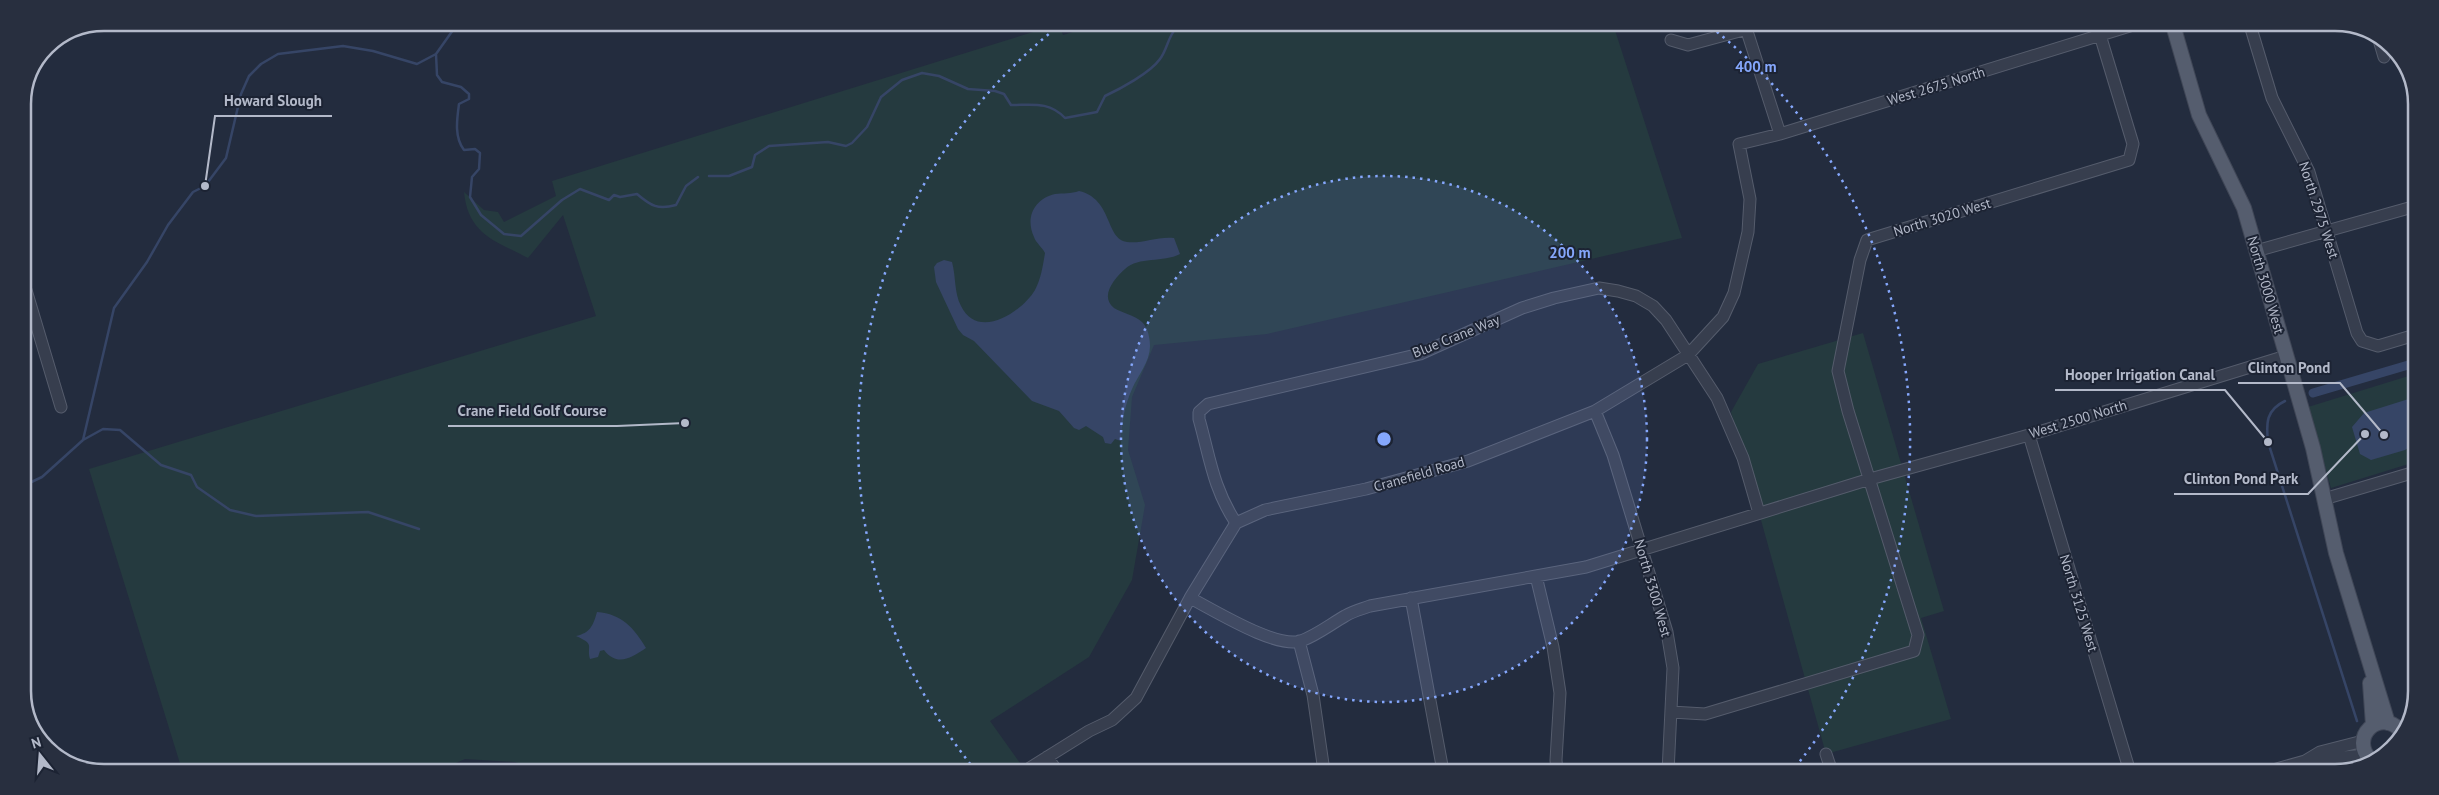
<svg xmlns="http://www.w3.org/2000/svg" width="2439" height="795" viewBox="0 0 2439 795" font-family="'PT Sans',sans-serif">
<rect width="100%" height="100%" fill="#232c3e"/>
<path fill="#253a3f" d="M 1059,24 L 1063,35 L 1099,24 L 1613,24 L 1682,238 L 1267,334 L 1154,345 L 1132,397 L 1128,450 L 1145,505 L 1132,580 L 1089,657 L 990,721 L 1020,763 L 1009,771 L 539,770 L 515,762 L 465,759 L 440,770 L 182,770 L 89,469 L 596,316 L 563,215 L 528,258 C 495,241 468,234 464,192 L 484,210 L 498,212 L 504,222 L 556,196 L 552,181 Z
M 1863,333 L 1944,611 L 1921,618 L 1951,719 L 1826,754 L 1731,412 L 1758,364 Z
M 2415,374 L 2415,462 L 2331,488 L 2308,407 Z"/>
<path fill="#364566" d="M 1079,191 C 1113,199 1105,239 1127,242 C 1142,244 1158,236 1174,238 L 1180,254 C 1163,263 1139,256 1125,269 C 1115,278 1099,296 1114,308 C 1122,313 1134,315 1142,322 C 1148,327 1150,339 1150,346 C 1150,362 1138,375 1132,389 C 1125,405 1121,423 1121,441 L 1115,439 L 1111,444 L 1105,443 L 1103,437 L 1086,426 L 1079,430 L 1074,428 L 1059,411 L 1032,401 L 974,341 L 963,335 L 958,329 L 936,282 L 934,267 L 937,263 L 944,260 L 952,262 C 956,276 954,293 961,306 C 978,341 1022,312 1035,290 C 1041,279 1043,265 1045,253 C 1042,247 1036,243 1034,237 C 1025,218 1034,199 1055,194 C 1063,193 1071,194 1079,191 Z
M 2415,397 L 2415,443 L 2405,450 L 2371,460 L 2360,454 L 2352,427 L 2364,413 Z
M 597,612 C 622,614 634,628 646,648 C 631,658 617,667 604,650 L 600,651 L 598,657 L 590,659 C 586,645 596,645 576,636 C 590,633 593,626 597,612 Z"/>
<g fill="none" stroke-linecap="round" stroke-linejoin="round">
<path stroke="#364566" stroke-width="2.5" d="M 436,54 L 437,75 L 442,82 L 461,87 L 469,94 L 469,99 L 459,104 C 457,119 454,137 464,150 L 475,149 L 480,153 L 479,169 L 472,177 L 470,197 L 481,215 L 504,234 L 521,236 L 562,200 L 580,189 L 609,200 L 614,195 L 620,197 L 637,194 C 651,206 658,210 676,205 L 686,186 L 698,177
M 709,176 L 729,176 L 752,167 L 755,155 L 769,146 L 828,142 L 846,146 L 852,143 L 867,127 L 881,97 L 902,80 L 922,73 L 939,76 L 968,89 L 995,91 L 1004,94 L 1011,105 C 1032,105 1049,101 1065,118 L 1097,112 L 1105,96 C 1120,89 1150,73 1160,59 C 1167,50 1168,37 1176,28
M 2285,401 C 2266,410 2266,423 2268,442 L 2357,721
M 83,440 L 103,429 L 120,430 L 161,465 L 191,475 L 197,487 L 230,510 L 256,516 L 368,512 L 419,529
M 23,486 L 42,477 L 83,440 L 114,308 L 147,262 L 168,225 L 193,192 L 205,186 L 226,158 L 241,94 L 249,76 L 261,64 L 278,54 L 343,46 L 373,51 L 417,64 L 436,54 L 458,23"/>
<path stroke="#364566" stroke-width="9" d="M 2313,393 L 2415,363"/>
<g stroke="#555c6c" stroke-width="13">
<path id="minor" d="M 1745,25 L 1780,134
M 2250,25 L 2272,98 L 2309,172 L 2357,333 L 2362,341 L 2378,346 L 2415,335
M 1671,40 L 1688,45 L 1747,29
M 2379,40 L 2384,57
M 2256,251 L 2416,206
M 23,280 L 61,407
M 1595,411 L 1613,455 L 1667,632 L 1673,668 L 1668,772
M 2029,435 L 2130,772
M 2324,499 L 2415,472
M 1236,523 C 1213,488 1210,458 1199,419 L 1199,412 L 1208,404 L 1420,354 L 1522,308 L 1554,298 L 1599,288 L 1618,291 L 1636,296 L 1653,306 L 1666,320 L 1717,398 L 1743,458 L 1759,513
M 1536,576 L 1553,647 L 1560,693 L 1556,760 L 1557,772
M 1190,598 C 1214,610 1276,649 1301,641 C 1317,635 1331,624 1345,616 C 1353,611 1362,609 1370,606 L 1586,567 L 1870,479 L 2029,435 L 2286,356
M 1411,598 L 1443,771
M 1299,641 L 1313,695 L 1324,771
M 1671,712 L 1705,714 L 1914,651 L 1918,635 L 1848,411 L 1838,371 L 1860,260 L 1867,240 L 2129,160 L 2133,144 L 2100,35
M 1826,754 L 1832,772
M 1047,757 L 1057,771
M 2311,760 L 2366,755
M 1025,771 L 1089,731 L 1112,720 L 1136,698 L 1190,598 L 1236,523 L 1265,510 L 1366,489 L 1468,461 L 1595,411 L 1688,355 L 1723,317 L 1734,293 L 1748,232 L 1750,199 L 1739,144 L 1780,134 L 2133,25
M 2266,772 L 2305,761 L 2320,752 L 2363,741"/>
</g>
<g stroke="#404757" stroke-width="16">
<path id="major" d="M 2173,25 L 2199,115 L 2244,208 L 2313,448 L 2336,553 L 2388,723
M 2370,683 L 2373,725
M 2371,760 C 2348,738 2380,707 2401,731"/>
</g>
<use href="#minor" stroke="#373e4e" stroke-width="11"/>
<use href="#major" stroke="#555d6e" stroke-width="14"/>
</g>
<circle cx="1384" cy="439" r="263" fill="#85a7fc" fill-opacity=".12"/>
<g fill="none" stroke="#85a7fc" stroke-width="2.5" stroke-dasharray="2.5 5">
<circle cx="1384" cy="439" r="263"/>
<path d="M975 770A526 526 0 0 1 1060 25M1711 27A526 526 0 0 1 1793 770"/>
</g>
<g text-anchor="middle" stroke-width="4" stroke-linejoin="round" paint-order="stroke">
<g font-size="14" fill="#b3b9c9" stroke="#1c2333">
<text transform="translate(1936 86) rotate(-17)" y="5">West 2675 North</text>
<text transform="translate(2319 210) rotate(72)" y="5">North 2975 West</text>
<text transform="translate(1942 217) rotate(-17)" y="5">North 3020 West</text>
<text transform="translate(2266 285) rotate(74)" y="5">North 3000 West</text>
<text transform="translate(1456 336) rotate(-22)" y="5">Blue Crane Way</text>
<text transform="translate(2078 419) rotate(-17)" y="5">West 2500 North</text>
<text transform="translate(1419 474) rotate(-16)" y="5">Cranefield Road</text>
<text transform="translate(1653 588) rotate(74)" y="5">North 3300 West</text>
<text transform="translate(2079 603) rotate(73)" y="5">North 3125 West</text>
</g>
</g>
<path d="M0 0H2439V795H0ZM104 31H2335A73 73 0 0 1 2408 104V691A73 73 0 0 1 2335 764H104A73 73 0 0 1 31 691V104A73 73 0 0 1 104 31Z" fill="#282f3f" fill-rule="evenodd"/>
<path fill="none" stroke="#b3b9c9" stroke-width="2.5" d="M104 31H2335A73 73 0 0 1 2408 104V691A73 73 0 0 1 2335 764H104A73 73 0 0 1 31 691V104A73 73 0 0 1 104 31Z"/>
<circle cx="1384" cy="439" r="8" fill="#85a7fc" stroke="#1c2333" stroke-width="2.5"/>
<g font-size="15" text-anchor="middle" font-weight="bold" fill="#85a7fc" stroke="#1c2333" stroke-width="4" stroke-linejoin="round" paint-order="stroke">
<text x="1756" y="72">400 m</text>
<text x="1570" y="258">200 m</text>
</g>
<path fill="none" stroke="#b3b9c9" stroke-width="2" d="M205 186L215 116H332M2384 435L2340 383H2238M2268 442L2225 390H2055M685 423L617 426H448M2365 434L2308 494H2174"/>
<g fill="#b3b9c9" stroke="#1c2333" stroke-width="2">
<circle cx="205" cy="186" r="5"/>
<circle cx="2384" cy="435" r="5"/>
<circle cx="2268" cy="442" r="5"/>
<circle cx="685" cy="423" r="5"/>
<circle cx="2365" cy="434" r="5"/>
</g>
<g font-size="15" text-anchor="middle" font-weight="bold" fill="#b3b9c9" stroke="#1c2333" stroke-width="4" stroke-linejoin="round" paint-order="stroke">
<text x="273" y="106">Howard Slough</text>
<text x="2289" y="373">Clinton Pond</text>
<text x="2140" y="380">Hooper Irrigation Canal</text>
<text x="532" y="416">Crane Field Golf Course</text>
<text x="2241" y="484">Clinton Pond Park</text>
</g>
<g transform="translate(40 755) rotate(343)" stroke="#1c2333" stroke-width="4" paint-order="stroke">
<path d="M0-4L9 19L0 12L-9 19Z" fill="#b3b9c9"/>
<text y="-8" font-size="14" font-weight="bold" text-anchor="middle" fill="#b3b9c9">N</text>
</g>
</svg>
